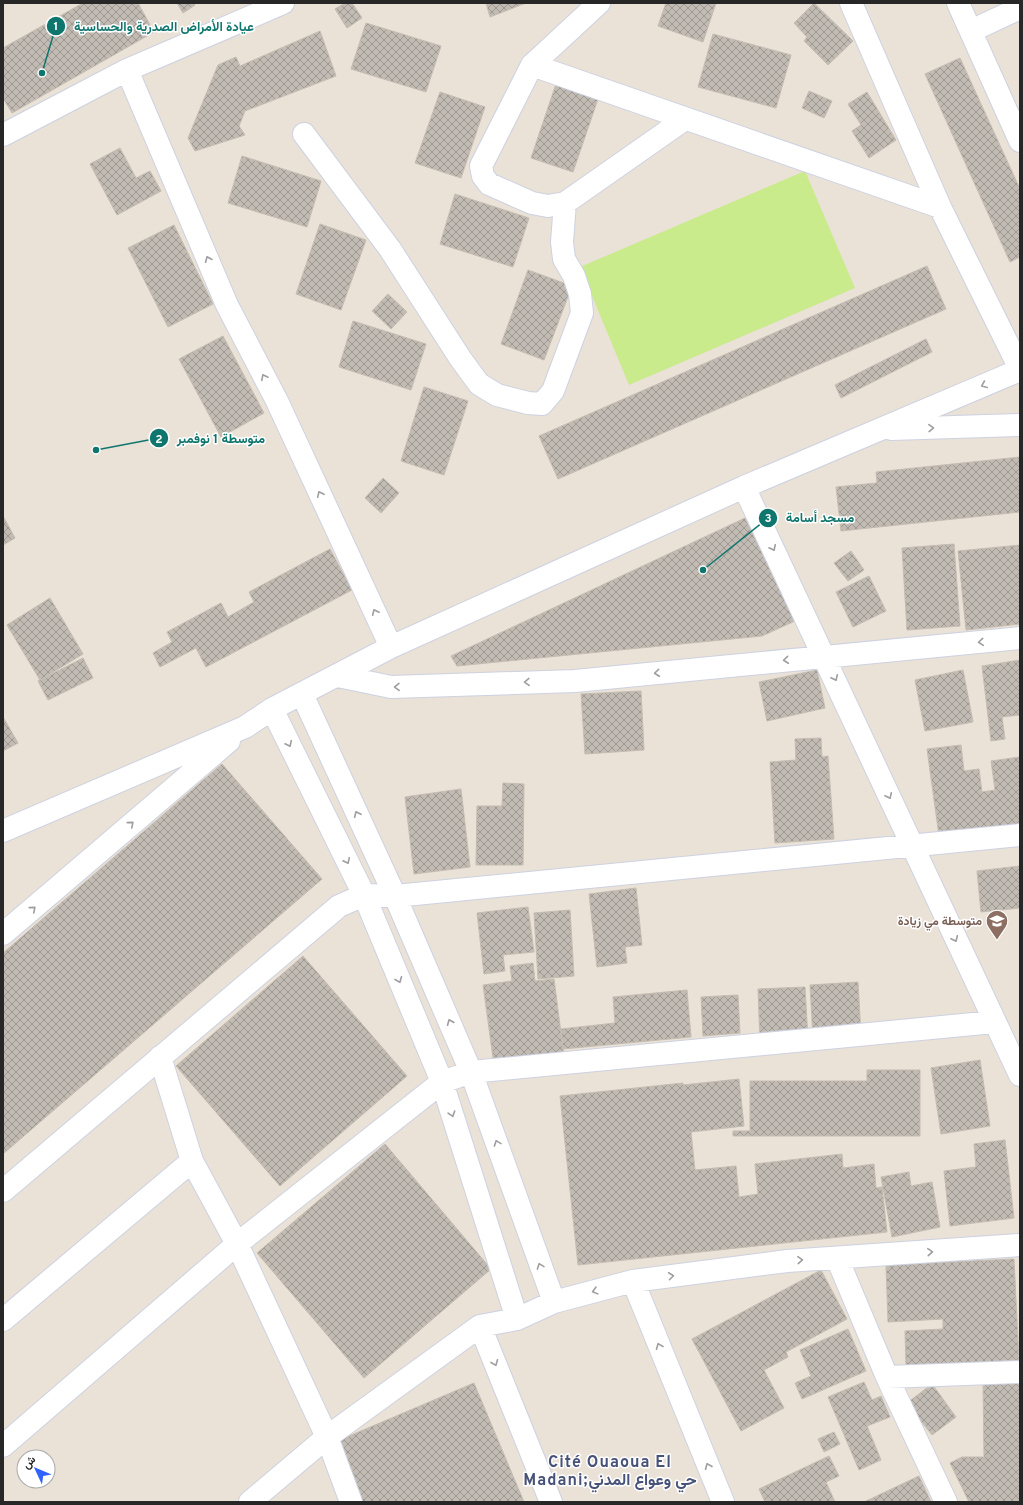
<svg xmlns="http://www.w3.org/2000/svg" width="1023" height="1505" viewBox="0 0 1023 1505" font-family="Overpass,Vazirmatn,sans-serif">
<defs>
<pattern id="building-cross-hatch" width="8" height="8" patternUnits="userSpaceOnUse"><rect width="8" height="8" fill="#c2bbb4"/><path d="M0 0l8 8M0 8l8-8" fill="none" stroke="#9e9892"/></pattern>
</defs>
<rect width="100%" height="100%" fill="#eae1d7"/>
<path fill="#c9eb8c" d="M 805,171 L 855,288 L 629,385 L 580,267 Z"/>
<path fill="url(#building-cross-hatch)" stroke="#c5bdb1" d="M 83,3 L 138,3 L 154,32 L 12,113 L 3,98 L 3,48 Z
M 177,3 L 194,3 L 195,5 L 183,13 Z
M 345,3 L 352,3 L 362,18 L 347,28 L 335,9 Z
M 486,3 L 526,3 L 490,17 Z
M 666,3 L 716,3 L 703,42 L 658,26 Z
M 814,3 L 853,41 L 828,65 L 804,41 L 807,37 L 794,23 Z
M 366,23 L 441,46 L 426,92 L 351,69 Z
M 320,31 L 336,76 L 245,111 L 239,126 L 245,135 L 195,151 L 188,138 L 218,65 L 236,57 L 240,66 Z
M 713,34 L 791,55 L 776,108 L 698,87 Z
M 960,58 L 1020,189 L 1020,257 L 1010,262 L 925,74 Z
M 557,81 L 599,96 L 573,172 L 531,158 Z
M 809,91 L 832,101 L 824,118 L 802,108 Z
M 440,92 L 485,107 L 461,178 L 415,163 Z
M 867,92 L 896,140 L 869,158 L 852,131 L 861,125 L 848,104 Z
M 120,148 L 136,178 L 150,171 L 161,191 L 117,215 L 90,164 Z
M 242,156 L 321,181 L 307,227 L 228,203 Z
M 455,194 L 529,218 L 513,267 L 440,244 Z
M 320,224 L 366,240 L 341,310 L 296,294 Z
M 174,225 L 213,304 L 168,327 L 128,248 Z
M 927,266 L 946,309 L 558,479 L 539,436 Z
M 528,270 L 572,286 L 544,360 L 501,344 Z
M 388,294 L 407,312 L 391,329 L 372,311 Z
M 353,321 L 426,344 L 411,390 L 339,367 Z
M 223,336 L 264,413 L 221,437 L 179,359 Z
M 926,339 L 932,352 L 841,398 L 835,385 Z
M 424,387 L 468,401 L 444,475 L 401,461 Z
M 1020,457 L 1020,512 L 841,531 L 836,487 L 877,483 L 876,472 Z
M 383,478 L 399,493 L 381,513 L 365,498 Z
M 3,516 L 15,538 L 3,545 Z
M 745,518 L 795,621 L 762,636 L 457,666 L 451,656 Z
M 954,544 L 960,626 L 907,630 L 902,548 Z
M 1020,545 L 1020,624 L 966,630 L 958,551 Z
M 330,549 L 352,590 L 206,667 L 196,648 L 160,667 L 153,653 L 172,642 L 167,632 L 221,603 L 228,617 L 254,602 L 249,592 Z
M 851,551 L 864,570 L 848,581 L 834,563 Z
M 869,576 L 886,611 L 853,627 L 836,592 Z
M 50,598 L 83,654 L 40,680 L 7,625 Z
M 83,658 L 93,678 L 48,700 L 38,681 Z
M 1020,660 L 1020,715 L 1002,717 L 1005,739 L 991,741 L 982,666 Z
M 817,670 L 825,708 L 767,721 L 759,682 Z
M 963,670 L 973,722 L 925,731 L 915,680 Z
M 641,691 L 644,750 L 585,754 L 581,694 Z
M 3,717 L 18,743 L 3,751 Z
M 821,738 L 822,757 L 828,756 L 834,839 L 775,843 L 770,762 L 796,760 L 795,739 Z
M 961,745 L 964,771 L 979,769 L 982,792 L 995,790 L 991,761 L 1020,757 L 1020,824 L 939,836 L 927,749 Z
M 222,764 L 322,879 L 3,1154 L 3,953 Z
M 503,783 L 524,784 L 523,865 L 476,865 L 477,806 L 502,806 Z
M 461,789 L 470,867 L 414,874 L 405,797 Z
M 1020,866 L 1020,908 L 981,912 L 977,871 Z
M 636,888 L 642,945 L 625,947 L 627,963 L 597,967 L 589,894 Z
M 528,907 L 534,952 L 503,955 L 505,971 L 484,974 L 477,913 Z
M 570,910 L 574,976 L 538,979 L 534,913 Z
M 303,956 L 407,1076 L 280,1186 L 176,1066 Z
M 533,963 L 535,981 L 554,979 L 564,1056 L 494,1065 L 483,985 L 512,981 L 510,966 Z
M 858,982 L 861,1035 L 813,1039 L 810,985 Z
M 805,987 L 808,1039 L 760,1041 L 758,989 Z
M 687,990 L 691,1037 L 563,1049 L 561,1029 L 615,1023 L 613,997 Z
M 738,995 L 740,1033 L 703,1036 L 701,997 Z
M 980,1060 L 990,1126 L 941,1134 L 931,1068 Z
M 867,1070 L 920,1070 L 920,1136 L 733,1136 L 733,1131 L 750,1131 L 750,1081 L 867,1081 Z
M 739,1079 L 744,1126 L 691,1132 L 695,1170 L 736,1166 L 739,1197 L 758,1194 L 755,1164 L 842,1154 L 843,1168 L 874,1164 L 876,1188 L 882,1187 L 887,1232 L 578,1265 L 560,1096 L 683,1083 L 683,1085 Z
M 1005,1140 L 1014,1218 L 950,1226 L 944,1171 L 976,1167 L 974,1144 Z
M 385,1144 L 491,1269 L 364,1378 L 257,1253 Z
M 909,1172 L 911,1186 L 932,1182 L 940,1227 L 892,1237 L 881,1177 Z
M 1014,1259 L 1019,1360 L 906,1366 L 905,1331 L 943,1329 L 943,1319 L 888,1322 L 886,1265 Z
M 821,1270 L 847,1319 L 786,1352 L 788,1357 L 764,1370 L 784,1408 L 741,1431 L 692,1339 Z
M 848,1329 L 866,1371 L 802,1399 L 795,1383 L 811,1376 L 800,1350 Z
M 1020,1380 L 1020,1502 L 969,1502 L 950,1463 L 962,1457 L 984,1457 L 983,1381 Z
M 864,1382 L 872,1400 L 881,1396 L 890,1417 L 867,1426 L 881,1460 L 859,1470 L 828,1397 Z
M 474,1383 L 524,1502 L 361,1502 L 335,1442 Z
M 932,1384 L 956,1417 L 932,1435 L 907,1403 Z
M 834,1432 L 840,1444 L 824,1452 L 818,1439 Z
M 829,1456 L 839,1476 L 826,1482 L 835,1502 L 765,1502 L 759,1489 Z
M 919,1476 L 931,1502 L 864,1502 Z"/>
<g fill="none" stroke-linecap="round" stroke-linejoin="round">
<g stroke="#cdd2e1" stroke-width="24">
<path id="minor" d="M 599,3 L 532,65 L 940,207
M 851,3 L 940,207 L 1020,369
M 958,3 L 1020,141
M 971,31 L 1020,8
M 532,65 L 481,166 L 483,176 L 489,184 L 532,203 L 548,206 L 565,203 L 685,119
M 127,70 L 227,305 L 277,401 L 391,647
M 304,134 L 390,249 L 460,358 L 479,384 L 497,395 L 528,403 L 542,404 L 553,391 L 582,313 L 580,294 L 574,276 L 564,259 L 562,242 L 565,203
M 3,135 L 127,70 L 283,3
M 891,429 L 1020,425
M 744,487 L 1020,1075
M 338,676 L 391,687 L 575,681 L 1020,638
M 302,694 L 395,896 L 471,1072 L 554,1302
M 272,709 L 364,895 L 442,1082 L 517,1319
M 3,831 L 245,727 L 272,709 L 391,647 L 744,487 L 1020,370
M 3,934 L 229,741
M 160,1057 L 192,1161 L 237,1244 L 327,1437 L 351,1502
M 3,1191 L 339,906 L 364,895 L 395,896 L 1020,835
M 837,1258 L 887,1377 L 946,1502
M 633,1281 L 723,1502
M 3,1320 L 192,1161
M 480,1326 L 551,1502
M 887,1377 L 1020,1372
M 3,1446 L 237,1244 L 442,1082 L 471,1072 L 994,1022
M 250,1502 L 327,1437 L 480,1326 L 517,1319 L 554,1302 L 633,1281 L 787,1261 L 1020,1245"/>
</g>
<use href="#minor" stroke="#fff" stroke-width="22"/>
</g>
<defs><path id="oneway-chevron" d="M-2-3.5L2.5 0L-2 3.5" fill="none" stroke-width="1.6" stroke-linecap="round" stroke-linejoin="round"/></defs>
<g stroke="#9e9e9e">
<use href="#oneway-chevron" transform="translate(208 259) rotate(-113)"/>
<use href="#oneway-chevron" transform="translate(264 377) rotate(-117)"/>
<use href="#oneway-chevron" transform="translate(984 385) rotate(157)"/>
<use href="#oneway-chevron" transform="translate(931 428) rotate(-2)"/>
<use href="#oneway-chevron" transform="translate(320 494) rotate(-115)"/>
<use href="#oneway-chevron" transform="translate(773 548) rotate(64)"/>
<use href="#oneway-chevron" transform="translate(375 612) rotate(-115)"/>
<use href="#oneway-chevron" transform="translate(981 642) rotate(175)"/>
<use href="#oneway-chevron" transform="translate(786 660) rotate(174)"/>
<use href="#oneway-chevron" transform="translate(657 673) rotate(174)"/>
<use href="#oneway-chevron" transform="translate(835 678) rotate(65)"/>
<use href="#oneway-chevron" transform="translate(527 682) rotate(178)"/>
<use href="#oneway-chevron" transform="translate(397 687) rotate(179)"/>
<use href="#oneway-chevron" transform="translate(289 744) rotate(64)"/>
<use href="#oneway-chevron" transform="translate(889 796) rotate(65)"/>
<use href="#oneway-chevron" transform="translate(357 814) rotate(-115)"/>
<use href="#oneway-chevron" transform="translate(131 824) rotate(-41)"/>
<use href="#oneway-chevron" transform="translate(347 861) rotate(64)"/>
<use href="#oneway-chevron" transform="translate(33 909) rotate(-41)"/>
<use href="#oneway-chevron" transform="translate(955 939) rotate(65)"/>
<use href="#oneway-chevron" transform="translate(399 980) rotate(68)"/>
<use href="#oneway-chevron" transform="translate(450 1022) rotate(-113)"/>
<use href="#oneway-chevron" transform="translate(452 1114) rotate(72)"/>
<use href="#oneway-chevron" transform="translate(497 1143) rotate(-110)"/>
<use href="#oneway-chevron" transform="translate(930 1252) rotate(-4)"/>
<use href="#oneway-chevron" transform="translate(800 1260) rotate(-3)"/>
<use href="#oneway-chevron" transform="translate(540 1266) rotate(-110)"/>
<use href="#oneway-chevron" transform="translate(671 1276) rotate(-7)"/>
<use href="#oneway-chevron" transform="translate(595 1291) rotate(165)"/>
<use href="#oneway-chevron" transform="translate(659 1346) rotate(-112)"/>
<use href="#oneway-chevron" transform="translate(495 1363) rotate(68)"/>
<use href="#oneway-chevron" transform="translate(708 1466) rotate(-112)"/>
</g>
<defs>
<g id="school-pin" transform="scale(1.15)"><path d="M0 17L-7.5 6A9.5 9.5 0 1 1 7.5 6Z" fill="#8d6e63" stroke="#fff"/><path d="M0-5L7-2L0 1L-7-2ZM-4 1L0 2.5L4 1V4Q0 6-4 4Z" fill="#fff"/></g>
</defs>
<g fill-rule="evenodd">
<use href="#school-pin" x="997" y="921"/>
</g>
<g text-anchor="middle" stroke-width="3" stroke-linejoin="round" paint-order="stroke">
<g font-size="12" font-weight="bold" fill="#785e54" stroke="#fff" text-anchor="end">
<text x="982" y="925">متوسطة مي زيادة</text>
</g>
<g font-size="16" font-weight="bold" letter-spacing="1" fill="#475278" stroke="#fff">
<text x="610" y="1467">Cité Ouaoua El<tspan x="610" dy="18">Madani;حي وعواع المدني</tspan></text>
</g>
</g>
<path fill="none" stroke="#0f766e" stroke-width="1.5" d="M42 73L56 26M96 450L159 438M703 570L768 518"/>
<g fill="#0f766e" stroke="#fff" stroke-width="1.5">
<circle cx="42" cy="73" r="4"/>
<circle cx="96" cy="450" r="4"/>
<circle cx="703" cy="570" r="4"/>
<circle cx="56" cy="26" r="10"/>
<circle cx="159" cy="438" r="10"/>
<circle cx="768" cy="518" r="10"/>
</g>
<g font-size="12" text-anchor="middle" font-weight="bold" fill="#fff">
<text x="56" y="30">1</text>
<text x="159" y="443">2</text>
<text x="768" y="522">3</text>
</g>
<g font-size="13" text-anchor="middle" font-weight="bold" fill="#0f766e" stroke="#fff" stroke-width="3" stroke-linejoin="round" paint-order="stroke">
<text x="164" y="31">عيادة الأمراض الصدرية والحساسية</text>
<text x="221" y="443">متوسطة 1 نوفمبر</text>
<text x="820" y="522">مسجد أسامة</text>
</g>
<rect width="1023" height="1505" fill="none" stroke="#272727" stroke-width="8"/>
<g transform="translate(36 1469) rotate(314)"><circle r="19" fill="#ffffff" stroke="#a9a9a9"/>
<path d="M0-3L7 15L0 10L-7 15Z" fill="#3063fe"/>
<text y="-6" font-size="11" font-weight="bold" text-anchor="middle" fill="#272727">ش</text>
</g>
</svg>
